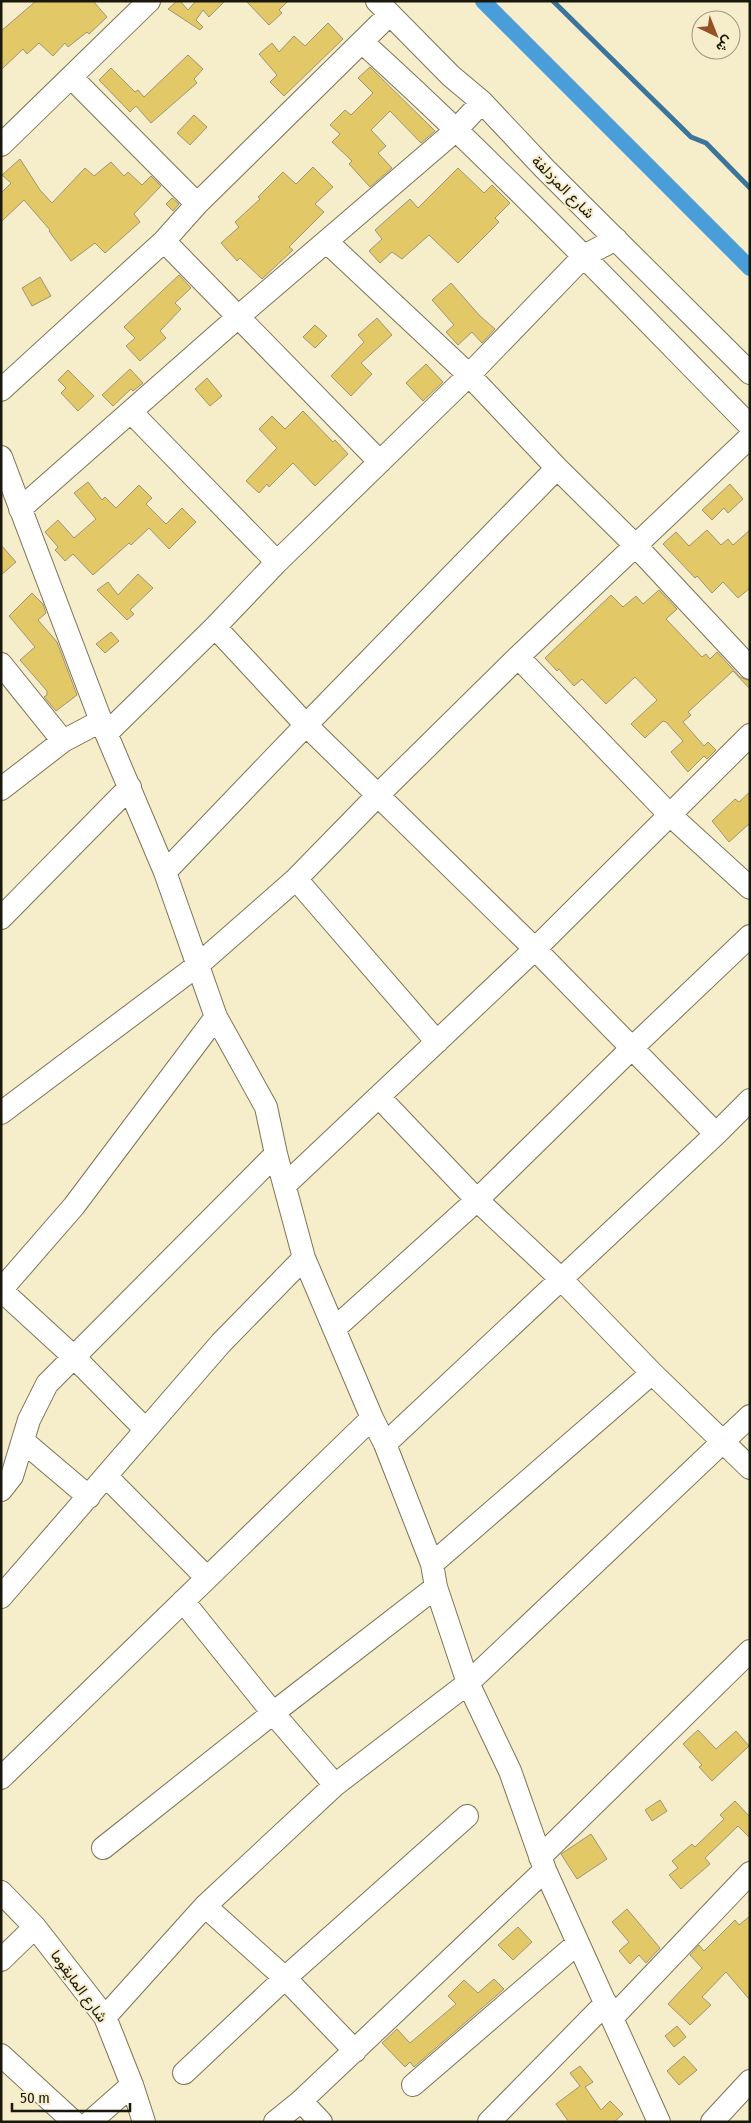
<svg xmlns="http://www.w3.org/2000/svg" width="751" height="2123" viewBox="0 0 751 2123" font-family="'Fira Sans Condensed',Vazirmatn,sans-serif">
<rect width="100%" height="100%" fill="#f6edcb"/>
<g fill="none" stroke-linecap="round" stroke-linejoin="round">
<path stroke="#3b759b" stroke-width="5" d="M 553,1 L 691,137 L 706,143 L 750,188"/>
<path stroke="#499dd9" stroke-width="16" d="M 483,1 L 750,268"/>
</g>
<path fill="#e3c867" stroke="#9e9575" d="M 36,1 L 93,1 L 107,17 L 89,34 L 87,32 L 68,47 L 65,43 L 53,56 L 39,43 L 27,54 L 23,49 L 1,70 L 1,31 Z
M 177,1 L 180,1 L 188,10 L 195,2 L 194,1 L 225,1 L 209,17 L 203,10 L 196,20 L 203,27 L 200,30 L 168,9 Z
M 246,1 L 288,1 L 279,10 L 282,13 L 269,25 Z
M 328,23 L 343,39 L 284,96 L 270,82 L 277,75 L 259,54 L 272,43 L 279,52 L 294,36 L 305,46 Z
M 188,55 L 203,69 L 194,79 L 197,83 L 151,123 L 136,106 L 130,112 L 99,80 L 111,68 L 135,92 L 138,90 L 144,97 Z
M 370,67 L 435,131 L 421,143 L 390,111 L 371,130 L 386,146 L 378,153 L 392,168 L 370,187 L 349,164 L 352,161 L 332,142 L 340,134 L 330,125 L 345,110 L 351,115 L 373,93 L 358,78 Z
M 194,115 L 207,127 L 190,145 L 177,133 Z
M 20,159 L 40,190 L 52,203 L 84,169 L 85,168 L 94,176 L 111,162 L 124,176 L 128,172 L 142,185 L 151,176 L 161,186 L 134,214 L 140,222 L 105,253 L 95,243 L 71,261 L 49,231 L 50,230 L 24,200 L 1,222 L 1,193 L 11,183 L 2,175 Z
M 313,167 L 333,187 L 315,204 L 324,212 L 289,247 L 293,250 L 262,279 L 240,258 L 237,261 L 221,243 L 239,227 L 235,222 L 260,199 L 258,197 L 283,172 L 296,184 Z
M 458,168 L 484,193 L 492,185 L 510,203 L 495,218 L 499,222 L 458,263 L 429,235 L 402,259 L 392,252 L 380,263 L 369,251 L 382,239 L 375,230 L 410,199 L 418,208 Z
M 172,198 L 179,204 L 173,211 L 166,204 Z
M 179,275 L 191,288 L 175,303 L 181,309 L 160,331 L 166,338 L 140,361 L 126,346 L 135,338 L 124,327 Z
M 40,277 L 51,296 L 32,306 L 22,288 Z
M 451,283 L 480,316 L 495,329 L 482,343 L 472,332 L 458,345 L 446,332 L 454,325 L 432,300 Z
M 377,318 L 392,335 L 361,363 L 372,374 L 351,396 L 331,376 L 364,342 L 358,335 Z
M 315,325 L 327,336 L 315,348 L 303,337 Z
M 426,364 L 443,382 L 423,401 L 406,383 Z
M 130,369 L 143,383 L 133,391 L 131,389 L 113,406 L 102,395 Z
M 68,370 L 94,396 L 78,411 L 61,393 L 66,388 L 58,380 Z
M 207,378 L 222,396 L 210,406 L 195,389 Z
M 303,411 L 333,442 L 335,440 L 348,454 L 315,486 L 293,463 L 269,487 L 267,484 L 259,493 L 246,481 L 277,448 L 259,429 L 272,416 L 285,429 Z
M 88,482 L 102,500 L 105,497 L 116,508 L 139,485 L 152,498 L 146,504 L 166,524 L 182,508 L 196,522 L 169,549 L 149,528 L 131,545 L 129,543 L 93,575 L 73,554 L 65,561 L 55,550 L 58,547 L 45,532 L 58,520 L 74,538 L 96,519 L 74,493 Z
M 730,484 L 743,499 L 728,513 L 724,508 L 712,520 L 702,510 Z
M 707,530 L 721,545 L 728,539 L 733,545 L 750,530 L 750,588 L 738,598 L 723,582 L 712,593 L 697,576 L 695,578 L 663,544 L 676,532 L 689,546 Z
M 1,545 L 16,562 L 1,575 Z
M 138,574 L 153,588 L 130,610 L 134,614 L 127,620 L 97,590 L 108,582 L 118,595 Z
M 659,590 L 677,609 L 666,619 L 702,657 L 706,654 L 710,659 L 717,652 L 740,677 L 750,681 L 750,689 L 733,671 L 688,712 L 691,715 L 683,722 L 704,746 L 708,742 L 716,750 L 707,759 L 704,756 L 688,772 L 671,752 L 683,741 L 666,722 L 663,721 L 645,738 L 631,724 L 657,700 L 635,677 L 606,704 L 582,679 L 574,686 L 559,669 L 557,671 L 545,658 L 611,595 L 623,607 L 636,596 L 643,604 Z
M 32,593 L 43,604 L 46,613 L 38,620 L 57,642 L 77,695 L 56,711 L 44,697 L 47,695 L 47,691 L 20,660 L 35,647 L 9,616 Z
M 111,632 L 119,641 L 105,653 L 96,644 Z
M 750,792 L 750,823 L 729,842 L 712,821 L 735,799 L 739,802 Z
M 698,1730 L 716,1749 L 736,1731 L 749,1746 L 712,1781 L 699,1767 L 702,1765 L 683,1744 Z
M 660,1800 L 667,1811 L 652,1821 L 645,1810 Z
M 735,1801 L 750,1817 L 750,1838 L 738,1826 L 705,1858 L 710,1864 L 681,1889 L 669,1875 L 678,1868 L 672,1861 L 692,1844 L 695,1847 L 724,1819 L 720,1815 Z
M 591,1834 L 607,1859 L 577,1879 L 561,1854 Z
M 627,1909 L 660,1948 L 646,1963 L 639,1955 L 630,1964 L 619,1951 L 629,1942 L 612,1922 Z
M 750,1916 L 750,2000 L 726,1972 L 702,1997 L 711,2005 L 690,2025 L 668,2004 L 702,1968 L 690,1955 L 699,1945 L 704,1951 L 735,1920 L 739,1925 Z
M 518,1927 L 532,1942 L 513,1960 L 498,1945 Z
M 494,1979 L 504,1989 L 414,2067 L 410,2062 L 405,2067 L 382,2043 L 397,2029 L 410,2043 L 456,2004 L 448,1996 L 464,1980 L 478,1993 Z
M 677,2026 L 686,2037 L 674,2047 L 665,2036 Z
M 684,2056 L 697,2070 L 679,2085 L 667,2071 Z
M 580,2066 L 593,2082 L 585,2087 L 601,2110 L 610,2101 L 623,2114 L 614,2122 L 569,2122 L 556,2104 L 580,2086 L 570,2073 Z"/>
<g fill="none" stroke-linecap="round" stroke-linejoin="round">
<g stroke="#7c7455" stroke-width="24">
<path id="minor" d="M 377,1 L 451,76 L 482,102 L 545,169 L 750,373
M 362,42 C 497,164 622,296 750,426
M 71,77 L 197,204
M 1,145 L 149,1
M 164,241 L 380,462
M 327,242 L 469,375 L 557,468 L 636,546 L 750,668
M 1,390 L 164,241 L 197,204 L 390,14
M 132,413 L 277,562
M 1,457 L 101,721 L 165,872 L 216,1017 L 266,1107 L 276,1154 L 304,1258 L 372,1418 L 385,1444 L 432,1564 L 436,1587 L 468,1683 L 510,1771 L 545,1870 L 659,2122
M 20,509 L 238,317 L 455,131 L 482,102
M 215,627 L 306,725 L 535,949 L 716,1134
M 518,657 L 669,814 L 750,888
M 1,664 L 63,741
M 107,733 L 215,627 L 277,562 L 469,375 L 584,256 L 616,239
M 1,789 L 63,741 L 101,721
M 165,872 L 306,725 L 557,468
M 296,879 L 437,1042
M 1,918 L 130,787
M 379,1097 L 477,1200 L 561,1279 L 652,1373 L 750,1468
M 1,1113 L 198,965 L 296,879 L 379,794 L 518,657 L 750,437
M 285,1185 L 535,949 L 750,735
M 1,1290 L 74,1206 L 216,1017
M 1,1290 L 74,1357 L 145,1429
M 334,1329 L 477,1200 L 631,1049 L 750,936
M 23,1441 L 89,1497
M 385,1444 L 716,1134 L 750,1100
M 107,1477 L 206,1577
M 1,1490 L 12,1476 L 29,1420 L 47,1384 L 276,1154
M 432,1564 L 652,1373
M 1,1597 L 221,1343 L 304,1258
M 183,1601 L 273,1713 L 335,1785
M 1,1778 L 372,1418
M 103,1848 L 273,1713 L 436,1587
M 540,1857 L 750,1651
M 1,1892 L 35,1927 L 105,2017 L 132,2085 L 144,2122
M 205,1906 L 285,1978 L 355,2051
M 1,1960 L 35,1927
M 105,2017 L 205,1906 L 335,1785 L 468,1683 L 750,1416
M 613,2017 L 750,1873
M 1,2055 L 74,2122
M 184,2073 L 285,1978 L 467,1816
M 413,2085 L 578,1943
M 301,2101 L 321,2122
M 90,2122 L 132,2085
M 275,2122 L 301,2101 L 545,1870
M 489,2122 L 606,2003
M 712,2122 L 750,2081"/>
</g>
<use href="#minor" stroke="#fff" stroke-width="22"/>
</g>
<g text-anchor="middle" stroke-width="4" stroke-linejoin="round" paint-order="stroke">
<g font-size="15" fill="#1a170b" stroke="#f6edcb">
<text transform="translate(563 187) rotate(45)" y="5">شارع المزدلفة</text>
<text transform="translate(79 1986) rotate(54)" y="5">شارع المايقوما</text>
</g>
</g>
<rect width="751" height="2123" fill="none" stroke="#1a170b" stroke-width="5"/>
<g transform="translate(716 35) rotate(137)"><circle r="24" fill="#f6edcb" stroke="#9e977e"/>
<path d="M0-4L9 19L0 12L-9 19Z" fill="#955123"/>
<text y="-8" font-size="14" font-weight="bold" text-anchor="middle" fill="#1a170b">ش</text>
</g>
<path d="M12 2103v8h118v-8" fill="none" stroke="#1a170b" stroke-width="2.5"/>
<text x="20" y="2103" font-size="15" fill="#1a170b" stroke="#f6edcb" stroke-width="4" paint-order="stroke">50 m</text>
</svg>
